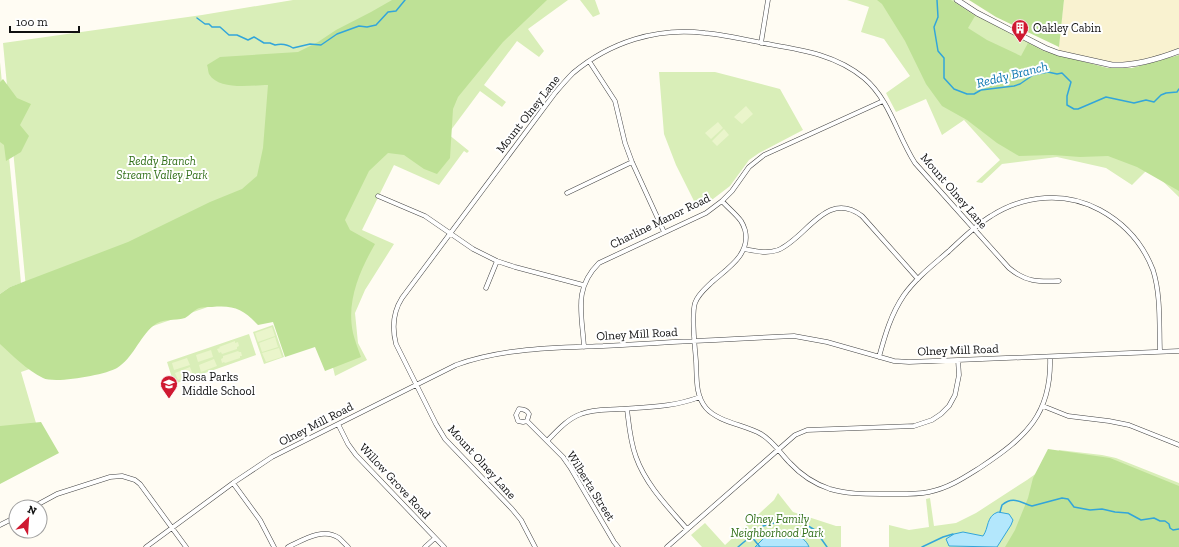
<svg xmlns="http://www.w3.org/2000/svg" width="1179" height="547" viewBox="0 0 1179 547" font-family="'Zilla Slab',serif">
<rect width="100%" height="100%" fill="#fffcf3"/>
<path fill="#f9f2d0" d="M 1064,0 L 1179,0 L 1179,51 L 1121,65 L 1058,53 Z"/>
<path fill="#d9eeb8" d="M 293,0 L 568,0 L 528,29 L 544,51 L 539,57 L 517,41 L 484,85 L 506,102 L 502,107 L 480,91 L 448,134 L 469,151 L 467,153 L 464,151 L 439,185 L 394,165 L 362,230 L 394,244 L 365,290 L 355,313 L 358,343 L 367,360 L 335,376 L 321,317 L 274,284 L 21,372 L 46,457 L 0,482 L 0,297 L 26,288 L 3,43 L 202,15 Z
M 580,0 L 595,0 L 600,14 L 593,17 Z
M 847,0 L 954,0 L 1007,28 L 1040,43 L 1040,49 L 1101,68 L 1131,69 L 1179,57 L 1179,197 L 1149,168 L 1132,185 L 1106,168 L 1057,157 L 1002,164 L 982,183 L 976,182 L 1000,160 L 964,120 L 942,135 L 926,99 L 896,112 L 886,93 L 910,76 L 884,39 L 861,32 L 869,7 Z
M 0,62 L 21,283 L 10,287 L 0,294 Z
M 659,72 L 715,72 L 780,89 L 803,130 L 759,153 L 749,160 L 730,186 L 713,199 L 698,209 L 676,165 L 664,134 Z
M 273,325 L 284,357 L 264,364 L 253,332 Z
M 249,334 L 256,355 L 174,384 L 167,362 Z
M 1059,450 L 1102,455 L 1116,458 L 1179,483 L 1179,547 L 889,547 L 889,525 L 909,530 L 929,527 L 926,499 L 930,498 L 934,526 L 956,523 L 976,513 L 1027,480 L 1055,460 Z
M 778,493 L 793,512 L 836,526 L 841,526 L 841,547 L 702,547 L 691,535 L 705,523 L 725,545 L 774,500 Z"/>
<path fill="#bee196" d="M 392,0 L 547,0 L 503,42 L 458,97 L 453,109 L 450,158 L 437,174 L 424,169 L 404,155 L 388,153 L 369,171 L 345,220 L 350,230 L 375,244 C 360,270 346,301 353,333 C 355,341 358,349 361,357 L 325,371 L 315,347 L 285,357 L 273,322 L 258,325 C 243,309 234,305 212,307 C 208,307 201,307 197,309 C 193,311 189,316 185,318 C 174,321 162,318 153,326 C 139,338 133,358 117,368 C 105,375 55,384 43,378 C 27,370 13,356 0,344 L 0,294 L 10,287 L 128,242 L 210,202 L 242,189 L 257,176 L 263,148 L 268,85 C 252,85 219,91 209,74 C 208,72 208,67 207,65 L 220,57 L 298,52 L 318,42 L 336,30 L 371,12 Z
M 877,0 L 951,0 L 975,16 L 968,28 L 987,40 L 1021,56 L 1028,43 L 1043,51 L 1108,68 L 1132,68 L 1179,55 L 1179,191 L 1137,167 L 1108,156 L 1080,157 L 1053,155 L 1019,156 L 997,143 L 967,120 L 942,106 L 926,84 L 905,41 L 882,4 Z
M 969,0 L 1064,0 L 1059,47 L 996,17 Z
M 3,79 L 17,98 L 31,104 L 20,125 L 29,136 L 21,152 L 6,161 L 4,145 L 0,142 L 0,82 Z
M 41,422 L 59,453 L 0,484 L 0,426 Z
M 1048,449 L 1110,458 L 1179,486 L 1179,547 L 1005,547 L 1015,530 L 1028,498 L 1033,478 Z"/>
<path fill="#eaf5cb" d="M 746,106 L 753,114 L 742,124 L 734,117 Z
M 718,122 L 723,128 L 711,139 L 705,133 Z
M 724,129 L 729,135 L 717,146 L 712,141 Z
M 272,327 L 275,336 L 258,342 L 255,333 Z
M 275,337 L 278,347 L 262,352 L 259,343 Z
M 235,341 L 235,343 L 238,342 L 239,346 L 237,347 L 237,349 L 222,354 L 221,352 L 219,353 L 217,349 L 220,348 L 219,347 Z
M 279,348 L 282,357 L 266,362 L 262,353 Z
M 211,350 L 213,357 L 198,362 L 196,355 Z
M 238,351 L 239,352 L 241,352 L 242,356 L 240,356 L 240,358 L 225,363 L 224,362 L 222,363 L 221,359 L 223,358 L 223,356 Z
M 187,358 L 190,365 L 174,370 L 172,363 Z
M 214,359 L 217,366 L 201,372 L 199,365 Z
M 190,367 L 193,375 L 178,380 L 175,373 Z"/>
<path fill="#b3e7fc" stroke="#32a5da" d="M 998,512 L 1009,514 L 1013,520 L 1011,525 L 997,547 L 949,546 L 946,539 L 954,534 L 963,532 L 983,536 C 989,528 986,516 998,512 Z
M 775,532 C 788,533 804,534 809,547 L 755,547 L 765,537 Z"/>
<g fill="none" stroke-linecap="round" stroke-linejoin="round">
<path stroke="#32a5da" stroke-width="1.5" d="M 937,0 L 938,17 L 934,27 L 938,51 L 944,58 L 944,78 L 954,89 L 967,94 L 974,94 L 981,90 L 1014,86 L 1020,84 L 1033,75 L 1048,72 L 1057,74 L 1062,73 L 1071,82 L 1067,96 L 1067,105 L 1074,109 L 1078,109 L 1106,97 L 1134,103 L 1146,100 L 1154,102 L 1161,95 L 1166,93 L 1177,92 L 1179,89
M 197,18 L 205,24 L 209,24 L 212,27 L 220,27 L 229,35 L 237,35 L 248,40 L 254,37 L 264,43 L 270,43 L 275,45 C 282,43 287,44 293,48 L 310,44 L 321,45 L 337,34 L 359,26 L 367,27 L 376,25 L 388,12 L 396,11 L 405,0
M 1000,512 L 1002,505 C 1013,495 1021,503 1032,506 L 1062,498 L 1068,499 L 1074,507 L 1090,510 L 1102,509 L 1115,512 L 1128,513 L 1141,520 L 1154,518 L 1160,521 L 1165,521 L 1169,524 L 1170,528 L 1173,530 L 1179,529
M 751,536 L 760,547
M 738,547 L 763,526 L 782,521 L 803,523 L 815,530 L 827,547
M 922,547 L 943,537 L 953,534"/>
<g stroke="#434343" stroke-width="5">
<path id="minor" d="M 761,43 L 768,0
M 589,61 L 615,101 L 625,143 L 632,162 L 664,232
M 567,193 L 632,162
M 378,196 L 425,216 L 473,249 L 497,261 L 515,267 L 583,285
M 722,201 C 728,208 736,214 741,221 C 743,224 744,227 745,230 C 751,254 728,268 712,282 C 706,288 698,294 695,303 C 691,316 695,347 696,361 C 697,377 695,395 706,408 C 718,422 745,425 761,434 C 773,441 781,454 790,463 C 801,475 815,484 830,489 C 847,494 864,494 881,494 C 897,494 914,495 929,492 C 949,488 965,477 981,467 C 1026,437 1052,414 1050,357
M 744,249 C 755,251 767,254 778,250 C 807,238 826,189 862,216 L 918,279
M 486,288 L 497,261
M 584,347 C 582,313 573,289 599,263 L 706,213 L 722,201 L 732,191 L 749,167 L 764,155 L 883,101
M 879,357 C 885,335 891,314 904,295 C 916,278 933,265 949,251 C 962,239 976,225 991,216 C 1024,195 1065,191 1100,210 C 1124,223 1143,244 1153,270 C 1161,295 1159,325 1160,351
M 1043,406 L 1068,416 L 1109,421 L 1129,425 L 1179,445
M 627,409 C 629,425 630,441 636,457 C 646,485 668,507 687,529
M 527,421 L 529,414 C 527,410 524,409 519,409 L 516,415 L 518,421 L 523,422 L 527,421 L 563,457 L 570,467 L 614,542 L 618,547
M 338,424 L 348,444 L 356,455 L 444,547
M 547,441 C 557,431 567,419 581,414 C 593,409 607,410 620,409 C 649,407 673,407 700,397
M 233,483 L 260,520 L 274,547
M 33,507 L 57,494 L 110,477 L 122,476 L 135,480 L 140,484 L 186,547
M 0,525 L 16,517
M 146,547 L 233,483 L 272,457 L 456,365 C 503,348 553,348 603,346 C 667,342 730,339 794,336 L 827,342 L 894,361 L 909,362 L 1179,351
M 288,547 C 303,540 323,527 339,538 C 342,541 345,544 348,547
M 425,547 L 435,538
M 535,547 L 521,520 L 512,509 L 445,439 L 436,424 L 396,344 C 392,328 393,312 402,298 L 555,93 C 561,86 567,79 573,73 C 610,42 657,27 705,33 C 726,35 747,40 768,44 C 803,50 836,55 864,78 C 890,100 897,135 915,163 L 1009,268 C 1026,282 1038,282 1059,281
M 667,547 L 795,435 L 807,430 L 914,426 L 932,420 L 941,414 L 949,406 L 955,395 L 959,375 L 958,360"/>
</g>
<g stroke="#434343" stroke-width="6">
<path id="tertiary" d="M 957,0 L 977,13 L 1045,48 L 1058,53 L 1112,65 C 1134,66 1158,59 1179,51"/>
</g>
<use href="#minor" stroke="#fff" stroke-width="4"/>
<use href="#tertiary" stroke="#fff" stroke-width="5"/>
</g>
<defs>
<g id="building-pin" transform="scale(0.9)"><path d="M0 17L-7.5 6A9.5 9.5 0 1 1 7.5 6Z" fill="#cf1931" stroke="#fff"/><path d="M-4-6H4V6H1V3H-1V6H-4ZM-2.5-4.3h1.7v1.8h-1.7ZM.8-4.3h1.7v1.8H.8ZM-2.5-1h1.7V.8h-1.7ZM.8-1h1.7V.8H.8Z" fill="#fff"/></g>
<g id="school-pin" transform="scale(0.9)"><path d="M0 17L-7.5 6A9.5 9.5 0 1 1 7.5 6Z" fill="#cf1931" stroke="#fff"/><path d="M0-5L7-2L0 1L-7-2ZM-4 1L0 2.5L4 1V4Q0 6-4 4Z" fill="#fff"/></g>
</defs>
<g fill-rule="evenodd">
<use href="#building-pin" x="1020" y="28"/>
<use href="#school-pin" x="169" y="384"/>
</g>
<g text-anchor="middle" stroke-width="4" stroke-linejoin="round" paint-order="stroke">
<g font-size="12" fill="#101010" stroke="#fff" text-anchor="start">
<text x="1033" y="32">Oakley Cabin</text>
<text x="182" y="381">Rosa Parks<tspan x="182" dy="14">Middle School</tspan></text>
</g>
<g font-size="12" fill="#101010" stroke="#fff">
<text transform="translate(528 114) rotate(-52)" y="4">Mount Olney Lane</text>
<text transform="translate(954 191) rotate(49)" y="4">Mount Olney Lane</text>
<text transform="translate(660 221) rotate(-26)" y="4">Charline Manor Road</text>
<text transform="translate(637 334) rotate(-3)" y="4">Olney Mill Road</text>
<text transform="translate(958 350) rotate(-2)" y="4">Olney Mill Road</text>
<text transform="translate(316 424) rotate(-27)" y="4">Olney Mill Road</text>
<text transform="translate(482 462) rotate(48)" y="4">Mount Olney Lane</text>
<text transform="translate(395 481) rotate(47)" y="4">Willow Grove Road</text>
<text transform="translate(591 486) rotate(58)" y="4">Wilberta Street</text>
</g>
<g font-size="12" font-style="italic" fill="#327019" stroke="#fff">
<text x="162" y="165">Reddy Branch<tspan x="162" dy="14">Stream Valley Park</tspan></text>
<text x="777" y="523">Olney Family<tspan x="777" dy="14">Neighborhood Park</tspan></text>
</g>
<g font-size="13" font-style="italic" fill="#0c76b0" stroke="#fff">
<text transform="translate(1012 74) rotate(-14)" y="5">Reddy Branch</text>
</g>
</g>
<g transform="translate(28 519) rotate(25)"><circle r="19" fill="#ffffff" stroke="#9f9f9f"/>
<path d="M0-3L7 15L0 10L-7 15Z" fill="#cf1931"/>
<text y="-6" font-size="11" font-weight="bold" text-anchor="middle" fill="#101010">N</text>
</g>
<path d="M10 26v6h69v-6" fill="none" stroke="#101010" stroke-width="2"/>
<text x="16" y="26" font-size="12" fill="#101010" stroke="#ffffff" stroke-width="3" paint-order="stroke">100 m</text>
</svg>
